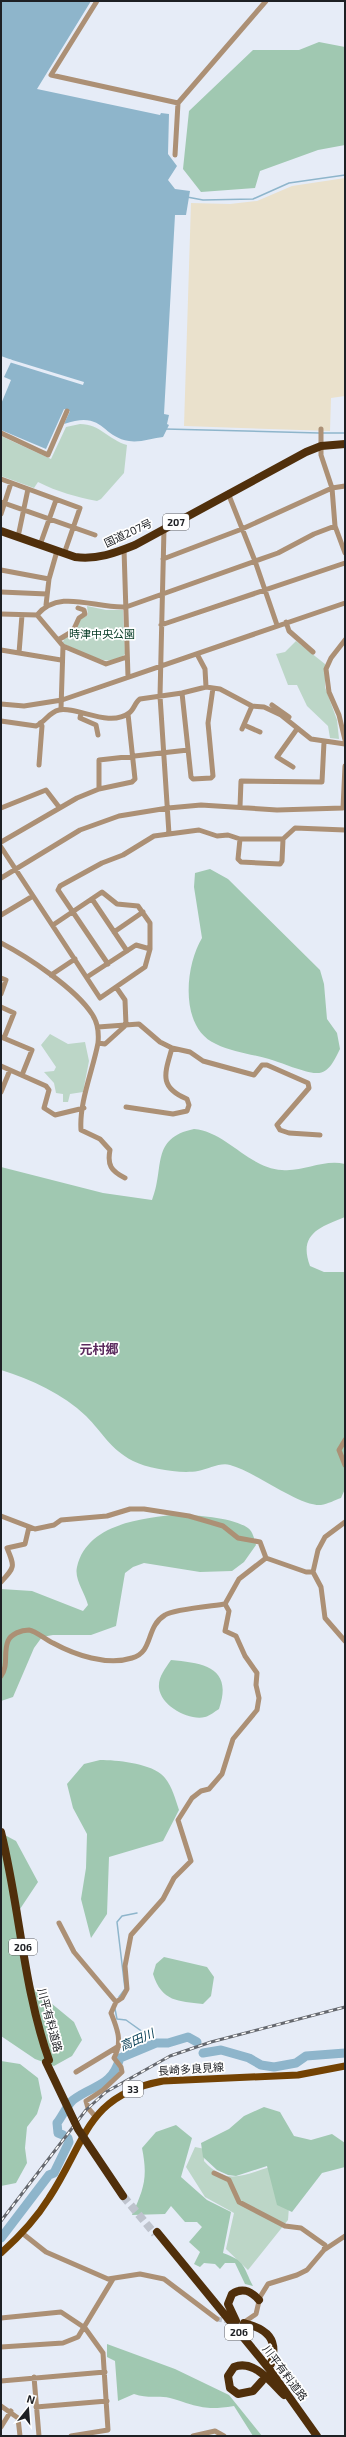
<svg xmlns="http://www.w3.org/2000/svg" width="346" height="2437" viewBox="0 0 346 2437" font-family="'Exo 2','Noto Sans JP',sans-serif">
<rect width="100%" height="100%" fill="#e6ecf7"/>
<path fill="#eae1cc" d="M 345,178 L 345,396 L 331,398 L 330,431 L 184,426 L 191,203 L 230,204 L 257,201 L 292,186 Z"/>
<path fill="#bcd6c7" d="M 80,424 C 100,424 109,440 127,445 L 124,473 L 101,499 L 97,501 C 76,497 58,492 38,482 L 34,488 L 1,476 L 1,436 L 51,459 L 66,427 Z
M 87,606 L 106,610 L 123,610 L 125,654 C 110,671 78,650 62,643 L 64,640 L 62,639 L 79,620 L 88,615 Z
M 296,641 L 325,664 L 325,687 L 337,720 L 339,739 L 330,738 L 328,726 L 307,706 L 297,685 L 288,685 L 276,654 L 285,652 Z
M 50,1034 L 68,1044 L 85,1042 L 89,1061 L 83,1092 L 70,1094 L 68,1102 L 63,1102 L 63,1094 L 56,1093 L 54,1083 L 44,1072 L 54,1071 L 56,1067 L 41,1045 Z
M 195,2147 L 205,2149 L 204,2161 C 226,2186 243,2175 270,2167 L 289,2207 L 288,2220 L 248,2270 L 226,2249 L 234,2213 L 205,2197 L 186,2167 Z"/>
<path fill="#a0c8b1" d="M 319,42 L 345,47 L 345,145 L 318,150 L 260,171 L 255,188 L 201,192 L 183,169 L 189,111 L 253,50 L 299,50 Z
M 210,869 L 228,879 L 320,970 L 324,984 L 327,1019 L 337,1033 L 340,1049 C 335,1059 329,1074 316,1073 C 305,1073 280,1062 269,1059 C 251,1054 232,1052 216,1044 C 179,1028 185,966 202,938 L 194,887 L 195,873 Z
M 194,1129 C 227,1132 248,1168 282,1170 C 304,1172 323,1159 345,1164 L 345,1217 C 320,1227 298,1234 310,1266 L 324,1272 L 345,1272 L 345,1489 L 341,1498 C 335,1500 328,1504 321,1505 C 298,1506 256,1472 230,1465 C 221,1462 208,1469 198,1471 C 181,1474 149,1469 133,1461 C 110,1449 103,1433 86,1416 C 63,1394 31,1379 1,1370 L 1,1167 L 103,1193 L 152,1200 C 165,1168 150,1138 194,1129 Z
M 180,1514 C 198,1516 232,1517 248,1528 C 253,1532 254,1538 256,1545 L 244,1562 L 232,1571 L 200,1572 L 144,1563 L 133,1567 L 125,1573 L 116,1626 L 91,1635 L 53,1635 L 42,1637 L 34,1648 L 13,1697 L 1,1701 L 1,1589 L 32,1591 L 83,1611 L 88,1605 C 85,1593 74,1579 77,1567 C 87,1523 144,1518 180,1514 Z
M 171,1660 C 205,1663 233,1668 219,1709 C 215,1711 210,1716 205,1717 C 189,1721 161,1706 159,1688 C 158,1677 165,1669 171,1660 Z
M 100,1760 C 117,1760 147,1763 161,1774 C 171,1782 175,1798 179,1810 L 163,1841 L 109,1857 L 107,1914 L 91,1938 L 81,1899 L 86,1868 L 87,1834 L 73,1808 L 67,1784 L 84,1764 Z
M 1,1833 L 16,1841 L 38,1882 L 20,1909 L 25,1954 L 34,1989 L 74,2022 L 82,2040 L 72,2056 L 54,2066 L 35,2059 L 1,2036 Z
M 164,1957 L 207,1967 L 214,1977 L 211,1996 L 203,2004 C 178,2001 162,2002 153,1974 L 156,1964 Z
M 1,2061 L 20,2064 L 38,2078 L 42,2098 L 37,2114 L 27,2127 L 25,2148 L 27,2163 L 16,2183 L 1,2186 Z
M 264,2107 L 280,2112 L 294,2136 L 311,2140 L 332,2134 L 345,2143 L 345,2167 L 322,2173 L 292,2212 L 277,2205 L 267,2166 L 236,2176 L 228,2175 L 217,2170 L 203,2157 L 201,2143 L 229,2129 L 244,2116 Z
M 176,2125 L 192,2138 L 181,2177 L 207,2200 L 231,2212 L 223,2253 C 246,2261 243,2267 253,2286 L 245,2284 L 235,2263 L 225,2263 L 220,2269 L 215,2264 L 204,2263 L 200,2267 L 194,2264 L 200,2252 L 189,2242 L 202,2227 L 197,2222 L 185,2222 L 171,2206 L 165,2214 L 132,2215 C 144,2188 148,2178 142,2148 L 156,2132 Z
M 107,2344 L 175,2369 L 229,2395 L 262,2436 L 253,2436 L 234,2406 C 203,2411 198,2406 170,2398 C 158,2395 148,2399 134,2394 L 118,2401 L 115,2361 L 107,2357 Z"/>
<path fill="#8eb5cb" d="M 1,1 L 91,1 L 37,89 L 160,115 L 161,113 L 169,114 L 168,154 L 177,166 L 168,180 L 175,189 L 190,191 L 186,215 L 175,215 L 164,414 L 169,415 L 167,424 L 169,425 L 163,437 C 153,438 139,443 129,441 C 101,437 104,410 64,424 L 70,411 L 64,409 L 46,449 L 1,430 L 1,404 L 11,380 L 4,377 L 12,360 L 1,356 Z"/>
<path fill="#e6ecf7" d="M 9,359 L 84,382 L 83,385 L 9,362 Z"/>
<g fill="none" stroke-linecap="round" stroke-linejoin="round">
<path stroke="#8eb5cb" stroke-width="1.5" d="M 187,197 L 203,200 L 253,199 L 289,183 L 345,175
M 165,429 L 319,433
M 323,433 L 345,433
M 119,1997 L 125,1989 L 117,1922 L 122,1916 L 137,1913
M 115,2009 L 117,2019 L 126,2020 L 147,2035 L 153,2036 L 156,2043"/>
<path stroke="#8eb5cb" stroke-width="9" d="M 203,2053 L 221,2050 L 249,2058 L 261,2065 L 274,2067 L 296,2063 L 306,2056 L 345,2053
M 63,2135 L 58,2133 L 57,2123 C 62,2117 67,2105 73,2100 C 94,2084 111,2088 120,2058 L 156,2043 L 168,2043 L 188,2037 L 197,2042
M 1,2238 L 49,2175 L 54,2173 L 69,2142 L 68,2138"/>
<path stroke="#bec3cd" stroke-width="5" stroke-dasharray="5 2.5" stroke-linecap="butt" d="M 217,2319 L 240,2323"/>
<path stroke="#bec3cd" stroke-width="8" stroke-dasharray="8 4" stroke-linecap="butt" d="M 123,2196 L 155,2234"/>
<path stroke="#ac9075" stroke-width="5" d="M 97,1 L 51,75 L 178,103
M 175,155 L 178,103 L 266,1
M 321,429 L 321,455 L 332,488 L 335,526 L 345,553
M 1,433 L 48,455 L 67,411
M 1,479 L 80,508 L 64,554
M 228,493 L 255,561 L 277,625
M 1,502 L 95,535
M 1,514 L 11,483
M 164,529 L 160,696 L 169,834
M 18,537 L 28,489
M 40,545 L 56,500
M 124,549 L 128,677
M 163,559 L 242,529 L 332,488 L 345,486
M 1,570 L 49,579 L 46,605
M 49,579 L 57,551
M 1,592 L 47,594
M 1,614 L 37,615 L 63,646 L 106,664 L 127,657
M 37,615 C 60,588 95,609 126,607 L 278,553 L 314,534 L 335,526
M 286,622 L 289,631 L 313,652
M 161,625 L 345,563
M 58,640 L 73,631 L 79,618 L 85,614 L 84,610 L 78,608
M 345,640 L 331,658 L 326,669 L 329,692 L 339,715 L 345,740
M 1,650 L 61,660
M 19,653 L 22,615
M 197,654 L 205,669 L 206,687
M 182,693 L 191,777 L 193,779 L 211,778 L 213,776 L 208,723 L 213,688
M 1,704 L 24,706 L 62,700 L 345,603
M 272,705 L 289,717
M 61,709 L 63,646
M 81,713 L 80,718 L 96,725 L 98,735
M 1,721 L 36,726 C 45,722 49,712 59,710 C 77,706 109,728 129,713 C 134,710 135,702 140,699 L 182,693 L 206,687 L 220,689 L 252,706 L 264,707 L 281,715 L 311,739 L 345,744
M 244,725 L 260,732
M 242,729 L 252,706
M 39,765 L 42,726 L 40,723
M 293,767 L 277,757 L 297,729
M 99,789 L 99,760 L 188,750
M 240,807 L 241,781 L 322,782 L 324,742
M 1,808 L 46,790 L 59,807
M 240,839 L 238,859 L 241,862 L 280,864 L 282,861 L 283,839
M 1,842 L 77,798 L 99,789 L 132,782 L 135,779 L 128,714
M 1,847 L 100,998 L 145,967 L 150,949 L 150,923 L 138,906 L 117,904 L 102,892 L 53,925
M 1,878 L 80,830 L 119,816 L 168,808 L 201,805 L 277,810 L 343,808 L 345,766
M 92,899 L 127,951
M 1,915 L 33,896
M 114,932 L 143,912
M 1,943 C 28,957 76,989 92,1014 C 98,1023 99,1033 98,1043 C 93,1070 79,1102 81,1130 L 100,1139 L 110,1150 C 107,1165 111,1171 125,1178
M 108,964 L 58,890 L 60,886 L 102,863 L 123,855 L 154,836 L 199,830 L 217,836 L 228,835 L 240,839 L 283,839 L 295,828 L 345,830
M 51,975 L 75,959
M 87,977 L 136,945 L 150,949
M 1,978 L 6,980 L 1,994
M 1,1007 L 14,1013 L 4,1038
M 98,1027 L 139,1024 L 160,1042 L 172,1048 L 190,1052 L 203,1061 L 254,1075 L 262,1065 L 267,1065 L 308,1083 L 309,1088 L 277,1125 L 280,1130 L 289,1133 L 320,1135
M 1,1037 L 32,1050 L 22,1075
M 98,1043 L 105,1044 L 126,1025 L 125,1000 L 116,987
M 1,1066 L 46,1086 L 49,1090 L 44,1108 L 55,1115 L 84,1108
M 1,1092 L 10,1070
M 126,1107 L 173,1114 L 187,1111 L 189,1105 L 187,1099 C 158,1087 165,1073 172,1048
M 345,1440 L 339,1450 L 345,1465
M 1,1516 L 35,1529 L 54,1525 L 61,1520 L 107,1516 L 130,1509 L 144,1509 L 189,1516 L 223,1526 L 238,1538 L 260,1542 L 266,1558
M 345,1522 L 325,1537 L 318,1550 L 313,1572 L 321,1587 L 325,1618 L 345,1641
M 266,1558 L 306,1572 L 313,1572
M 1,1582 C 15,1567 15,1567 7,1548 L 25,1544 L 29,1527
M 1,1676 C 9,1665 3,1653 8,1641 C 11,1634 21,1630 29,1630 C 36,1631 46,1640 53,1643 C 75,1655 107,1666 132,1658 C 154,1652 145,1627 165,1615 C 174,1609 213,1606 225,1604 L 239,1579 L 266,1558
M 59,1923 L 74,1952 L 116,2002
M 76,2072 L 119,2046
M 95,2116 L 88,2108 L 86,2101 L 103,2090 L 122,2072 L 121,2067 L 114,2058 C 123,2042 117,2028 111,2013 L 116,2002 L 122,1998 L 127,1989 L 125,1966 L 131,1935 L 163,1899 L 174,1878 L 191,1861 L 178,1820 L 192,1798 L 201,1791 L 209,1789 L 222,1774 L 233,1739 L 257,1710 L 259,1698 L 256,1685 L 257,1673 L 245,1656 L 236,1636 L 225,1631 L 229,1611 L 225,1604
M 214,2173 L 229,2180 L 239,2202 L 285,2226 L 301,2228 L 325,2245 L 324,2250 L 307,2270 L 297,2275 L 268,2284 L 260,2297 L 256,2314 L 243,2323
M 22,2233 L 46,2252 L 108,2279 L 140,2274 L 164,2279 L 217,2319
M 324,2250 L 345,2236
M 1,2318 L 61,2312 L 85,2328 L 103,2353 L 108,2430 L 71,2436
M 1,2347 L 63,2343 L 78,2337 L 113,2279
M 34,2377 L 39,2436
M 1,2381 L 105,2372
M 1,2406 L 18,2418 L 20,2436
M 36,2407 L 107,2401
M 1,2427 L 11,2411
M 193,2436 L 215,2431 L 224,2436"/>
<path stroke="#734203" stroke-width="7" d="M 1,2253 C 20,2236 36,2219 49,2198 C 86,2142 86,2095 163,2081 L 298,2075 L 345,2066"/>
<path stroke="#502f0b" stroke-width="8" d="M 1,531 L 75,557 C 97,560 115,553 135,545 L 306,452 L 321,446 L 345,444
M 1,1832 C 20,1908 23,1987 49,2060
M 157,2232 L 270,2370 L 317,2436
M 236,2321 L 228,2304 L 232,2294 C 243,2287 251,2291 259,2300
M 244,2323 C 267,2329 279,2339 271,2364
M 262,2381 L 253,2391 L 238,2394 L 230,2388 L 228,2376 L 234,2367 C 254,2359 271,2382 284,2395"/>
<g stroke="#65686e" stroke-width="3">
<path id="rail" d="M 1,2221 L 86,2110 L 106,2092 L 170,2056 L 211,2042 L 345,2007"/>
</g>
<use href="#rail" stroke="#fff" stroke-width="1.5" stroke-dasharray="4.5" stroke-linecap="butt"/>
<path stroke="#502f0b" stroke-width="8" d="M 46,2062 L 78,2129 L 123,2196"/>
</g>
<g text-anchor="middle" stroke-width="3.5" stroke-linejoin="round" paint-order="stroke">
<g fill="#fff" stroke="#626366" stroke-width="1">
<rect x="163" y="514" width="26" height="16" rx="3"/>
<rect x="9" y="1939" width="28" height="16" rx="3"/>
<rect x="123" y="2081" width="20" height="16" rx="3"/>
<rect x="225" y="2324" width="28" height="16" rx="3"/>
</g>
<g font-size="10" font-weight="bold" fill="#1e2024">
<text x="176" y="526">207</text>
<text x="23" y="1951">206</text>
<text x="133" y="2093">33</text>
<text x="239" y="2336">206</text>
</g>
<g font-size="11" fill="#1e2024" stroke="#fff">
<text transform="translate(128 533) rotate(-25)" y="4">国道207号</text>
<text transform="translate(50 2020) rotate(75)" y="4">川平有料道路</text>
<text transform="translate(191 2069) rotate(-4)" y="4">長崎多良見線</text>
<text transform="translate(285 2373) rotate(53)" y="4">川平有料道路</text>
</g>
<g font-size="11" fill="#033923" stroke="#fff">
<text x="102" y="638">時津中央公園</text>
</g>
<g font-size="12" font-style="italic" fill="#033b52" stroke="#fff">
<text transform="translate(137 2040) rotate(-23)" y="4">高田川</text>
</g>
<g font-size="13" font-weight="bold" fill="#5b2b5e" stroke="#fff">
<text x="99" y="1354">元村郷</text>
</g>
</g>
<rect width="346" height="2437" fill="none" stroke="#1e2024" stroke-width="4"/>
<g transform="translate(28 2409) rotate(17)" stroke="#ffffff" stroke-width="3" paint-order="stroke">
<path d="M0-3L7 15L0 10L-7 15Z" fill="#1e2024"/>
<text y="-6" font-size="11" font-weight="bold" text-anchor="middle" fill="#1e2024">N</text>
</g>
</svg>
